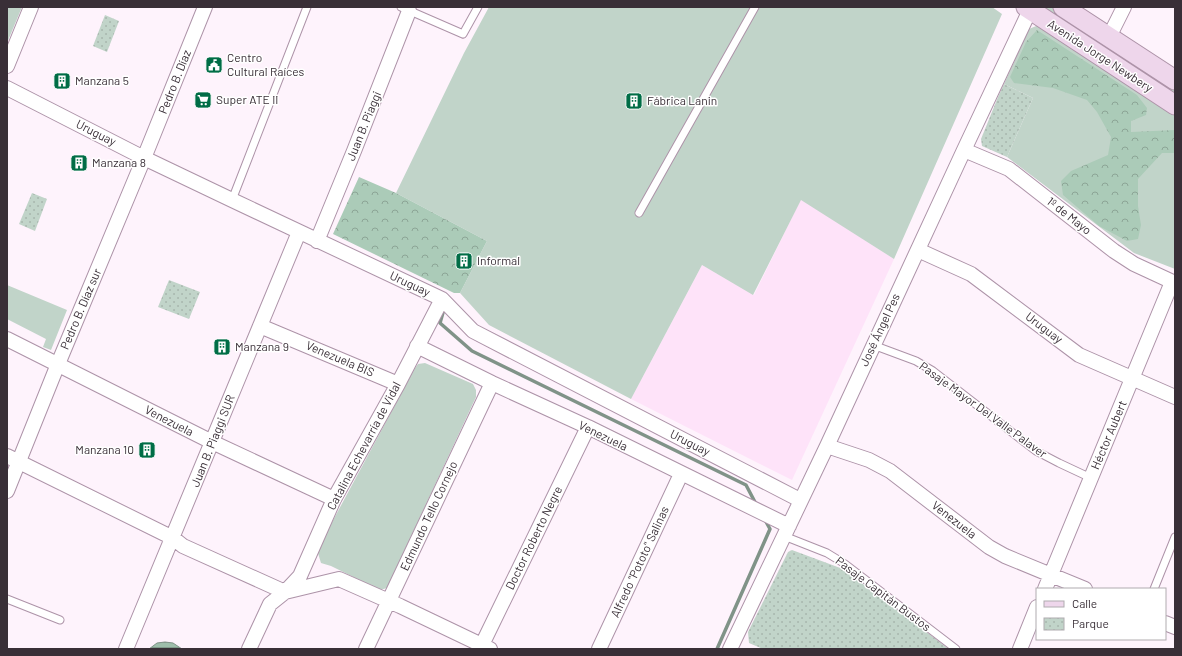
<svg xmlns="http://www.w3.org/2000/svg" width="1182" height="656" viewBox="0 0 1182 656" font-family="Barlow,sans-serif">
<defs>
<pattern id="forest-crowns" width="20" height="18" patternUnits="userSpaceOnUse"><rect width="20" height="18" fill="#abcbb8"/><path d="M2 6a3 3 0 1 1 6 0M12 15a3 3 0 1 1 6 0" fill="none" stroke="#8ca596"/></pattern>
<pattern id="park-dots" width="8" height="8" patternUnits="userSpaceOnUse"><rect width="8" height="8" fill="#c1d4c9"/><path d="M2 2h.1M6 6h.1" fill="none" stroke="#a7b6ad" stroke-width="1.8" stroke-linecap="round"/></pattern>
<pattern id="water-rules" width="6" height="5" patternUnits="userSpaceOnUse"><rect width="6" height="5" fill="#9ebeab"/><path d="M0 2.5h6" fill="none" stroke="#829b8c"/></pattern>
</defs>
<rect width="100%" height="100%" fill="#fef3fc"/>
<path fill="#fee3f9" d="M 801,199 L 894,259 L 792,480 L 631,399 L 702,265 L 754,295 Z"/>
<path fill="#c1d4c9" d="M 7,7 L 22,7 L 7,43 Z
M 489,7 L 992,7 L 1002,14 L 894,259 L 801,200 L 753,295 L 702,265 L 631,399 L 489,325 L 460,293 L 487,241 L 396,193 L 464,53 Z
M 1036,7 L 1053,7 L 1175,88 L 1175,99 Z
M 1041,24 L 1175,111 L 1175,269 L 1134,253 L 1007,157 L 1033,98 L 1004,84 L 1029,29 Z
M 7,285 L 67,310 L 51,350 L 43,347 L 46,339 L 7,319 Z
M 425,363 L 473,384 L 476,390 L 476,397 L 387,588 L 380,590 L 331,566 L 321,563 L 317,550 L 415,368 L 418,364 Z"/>
<path fill="url(#forest-crowns)" d="M 1037,30 L 1137,95 L 1147,108 L 1146,115 L 1131,121 L 1131,132 L 1175,130 L 1175,153 L 1162,153 L 1138,179 L 1138,206 L 1141,225 L 1138,239 L 1127,241 L 1099,226 L 1063,195 L 1061,181 L 1071,171 L 1108,155 L 1111,137 L 1097,112 L 1087,100 L 1053,88 L 1014,83 L 1010,77 L 1026,42 Z
M 359,177 L 396,193 L 487,241 L 460,293 L 454,293 L 333,234 Z"/>
<path fill="url(#park-dots)" d="M 105,15 L 119,21 L 107,52 L 93,46 Z
M 1004,84 L 1033,98 L 1007,157 L 982,146 L 981,139 L 998,97 Z
M 32,193 L 47,199 L 35,231 L 19,224 Z
M 169,280 L 200,292 L 189,319 L 158,307 Z
M 792,550 L 843,569 L 949,649 L 763,649 L 749,643 L 748,632 L 788,552 Z"/>
<path fill="url(#water-rules)" stroke="#809388" d="M 165,642 L 173,643 L 182,649 L 149,649 L 157,643 Z"/>
<g fill="none" stroke-linecap="round" stroke-linejoin="round">
<path stroke="#809388" stroke-width="3.5" d="M 444,309 L 440,323 L 472,351 L 746,485 L 756,504
M 717,649 L 770,529 L 764,518"/>
<g stroke="#ad93a8" stroke-width="9">
<path id="lane" d="M 401,7 L 463,34 L 478,7
M 232,200 L 307,7
M 639,213 L 755,7
M 873,345 L 916,361 L 933,371 L 1036,451 L 1059,463 L 1091,478
M 784,536 L 827,553 L 845,564 L 956,649
M 1154,589 L 1175,537
M 7,599 L 60,620"/>
</g>
<g stroke="#ad93a8" stroke-width="16">
<path id="street" d="M 1109,37 L 1124,7
M 7,66 L 31,7
M 7,88 L 144,158 L 232,200 L 442,299 L 473,331 L 800,500
M 964,150 L 1009,169 L 1114,251 L 1134,264 L 1175,283
M 317,241 L 354,151 L 409,11
M 918,250 L 971,274 L 1079,355 L 1175,397
M 260,326 L 398,384
M 7,339 L 212,442 L 334,499
M 417,346 L 492,383 L 588,427 L 789,526
M 827,446 L 869,460 L 890,471 L 989,547 L 1005,556 L 1085,589
M 7,456 L 173,538 L 183,546 L 285,592 L 339,579 L 400,606 L 490,649
M 7,491 L 58,364 L 144,158 L 205,7
M 1045,589 L 1172,282
M 1165,623 L 1175,627
M 126,649 L 299,232
M 249,649 L 270,604 L 285,592 L 300,576 L 334,499 L 398,384 L 442,299
M 366,649 L 492,383
M 480,649 L 588,427
M 599,649 L 681,474
M 730,649 L 827,446 L 964,150 L 1030,10
M 1020,649 L 1037,607"/>
</g>
<g stroke="#ad93a8" stroke-width="21">
<path id="secondary" d="M 1026,7 L 1175,105
M 1063,7 L 1175,80"/>
</g>
<use href="#lane" stroke="#fff" stroke-width="7"/>
<use href="#street" stroke="#fff" stroke-width="14"/>
<use href="#secondary" stroke="#eed6eb" stroke-width="19"/>
</g>
<defs>
<g id="civic-square" transform="scale(0.9)"><rect x="-9" y="-9" width="18" height="18" rx="4" fill="#006d46" stroke="#fff"/><path d="M-.6-6.5H3V-4.5H.6V-3L4-1V1h2V6H-6V1h2V-1L-.6-3ZM-1.2 2.5V6h2.4V2.5Z" fill="#fff"/></g>
<g id="building-square" transform="scale(0.9)"><rect x="-9" y="-9" width="18" height="18" rx="4" fill="#006d46" stroke="#fff"/><path d="M-4-6H4V6H1V3H-1V6H-4ZM-2.5-4.3h1.7v1.8h-1.7ZM.8-4.3h1.7v1.8H.8ZM-2.5-1h1.7V.8h-1.7ZM.8-1h1.7V.8H.8Z" fill="#fff"/></g>
<g id="supermarket-square" transform="scale(0.9)"><rect x="-9" y="-9" width="18" height="18" rx="4" fill="#006d46" stroke="#fff"/><path d="M-6-5.5h2.5l.6 2H6L4.5 2H-2.5L-4.4-4H-6ZM-1.5 3.2a1.3 1.3 0 1 0 .1 0ZM3 3.2a1.3 1.3 0 1 0 .1 0Z" fill="#fff"/></g>
</defs>
<g fill-rule="evenodd">
<use href="#civic-square" x="214" y="65"/>
<use href="#building-square" x="62" y="81"/>
<use href="#supermarket-square" x="203" y="100"/>
<use href="#building-square" x="634" y="101"/>
<use href="#building-square" x="79" y="163"/>
<use href="#building-square" x="464" y="261"/>
<use href="#building-square" x="222" y="347"/>
<use href="#building-square" x="147" y="450"/>
</g>
<g text-anchor="middle" stroke-width="3" stroke-linejoin="round" paint-order="stroke">
<g font-size="12" fill="#392f37" stroke="#fff">
<text transform="translate(1100 56) rotate(33)" y="4">Avenida Jorge Newbery</text>
<text transform="translate(175 82) rotate(-68)" y="4">Pedro B. Díaz</text>
<text transform="translate(364 126) rotate(-68)" y="4">Juan B. Piaggi</text>
<text transform="translate(96 133) rotate(27)" y="4">Uruguay</text>
<text transform="translate(1069 216) rotate(38)" y="4">1º de Mayo</text>
<text transform="translate(410 284) rotate(25)" y="4">Uruguay</text>
<text transform="translate(81 309) rotate(-67)" y="4">Pedro B. Díaz sur</text>
<text transform="translate(1044 328) rotate(37)" y="4">Uruguay</text>
<text transform="translate(880 330) rotate(-65)" y="4">José Ángel Pes</text>
<text transform="translate(340 359) rotate(23)" y="4">Venezuela BIS</text>
<text transform="translate(983 410) rotate(36)" y="4">Pasaje Mayor Del Valle Palaver</text>
<text transform="translate(169 421) rotate(27)" y="4">Venezuela</text>
<text transform="translate(1109 435) rotate(-67)" y="4">Héctor Aubert</text>
<text transform="translate(603 436) rotate(26)" y="4">Venezuela</text>
<text transform="translate(213 441) rotate(-68)" y="4">Juan B. Piaggi SUR</text>
<text transform="translate(690 443) rotate(27)" y="4">Uruguay</text>
<text transform="translate(364 446) rotate(-62)" y="4">Catalina Echevarría de Vidal</text>
<text transform="translate(429 516) rotate(-65)" y="4">Edmundo Tello Cornejo</text>
<text transform="translate(954 520) rotate(38)" y="4">Venezuela</text>
<text transform="translate(534 538) rotate(-64)" y="4">Doctor Roberto Negre</text>
<text transform="translate(640 562) rotate(-65)" y="4">Alfredo "Pototo" Salinas</text>
<text transform="translate(883 594) rotate(37)" y="4">Pasaje Capitán Bustos</text>
</g>
<g font-size="12" fill="#392f37" stroke="#fff" text-anchor="start">
<text x="227" y="62">Centro<tspan x="227" dy="14">Cultural Raíces</tspan></text>
<text x="75" y="85">Manzana 5</text>
<text x="216" y="104">Super ATE II</text>
<text x="647" y="105">Fábrica Lanin</text>
<text x="92" y="167">Manzana 8</text>
<text x="477" y="265">Informal</text>
<text x="235" y="351">Manzana 9</text>
<text x="134" y="454" text-anchor="end">Manzana 10</text>
</g>
</g>
<rect width="1182" height="656" fill="none" stroke="#392f37" stroke-width="16"/>
<rect x="1036" y="588" width="130" height="52" fill="#ffffff" stroke="#b0acaf"/>
<rect x="1044" y="601" width="20" height="6" fill="#eed6eb" stroke="#b0acaf"/>
<text x="1072" y="608" font-size="12" fill="#392f37">Calle</text>
<rect x="1044" y="618" width="20" height="12" fill="url(#park-dots)" stroke="#b0acaf"/>
<text x="1072" y="628" font-size="12" fill="#392f37">Parque</text>
</svg>
